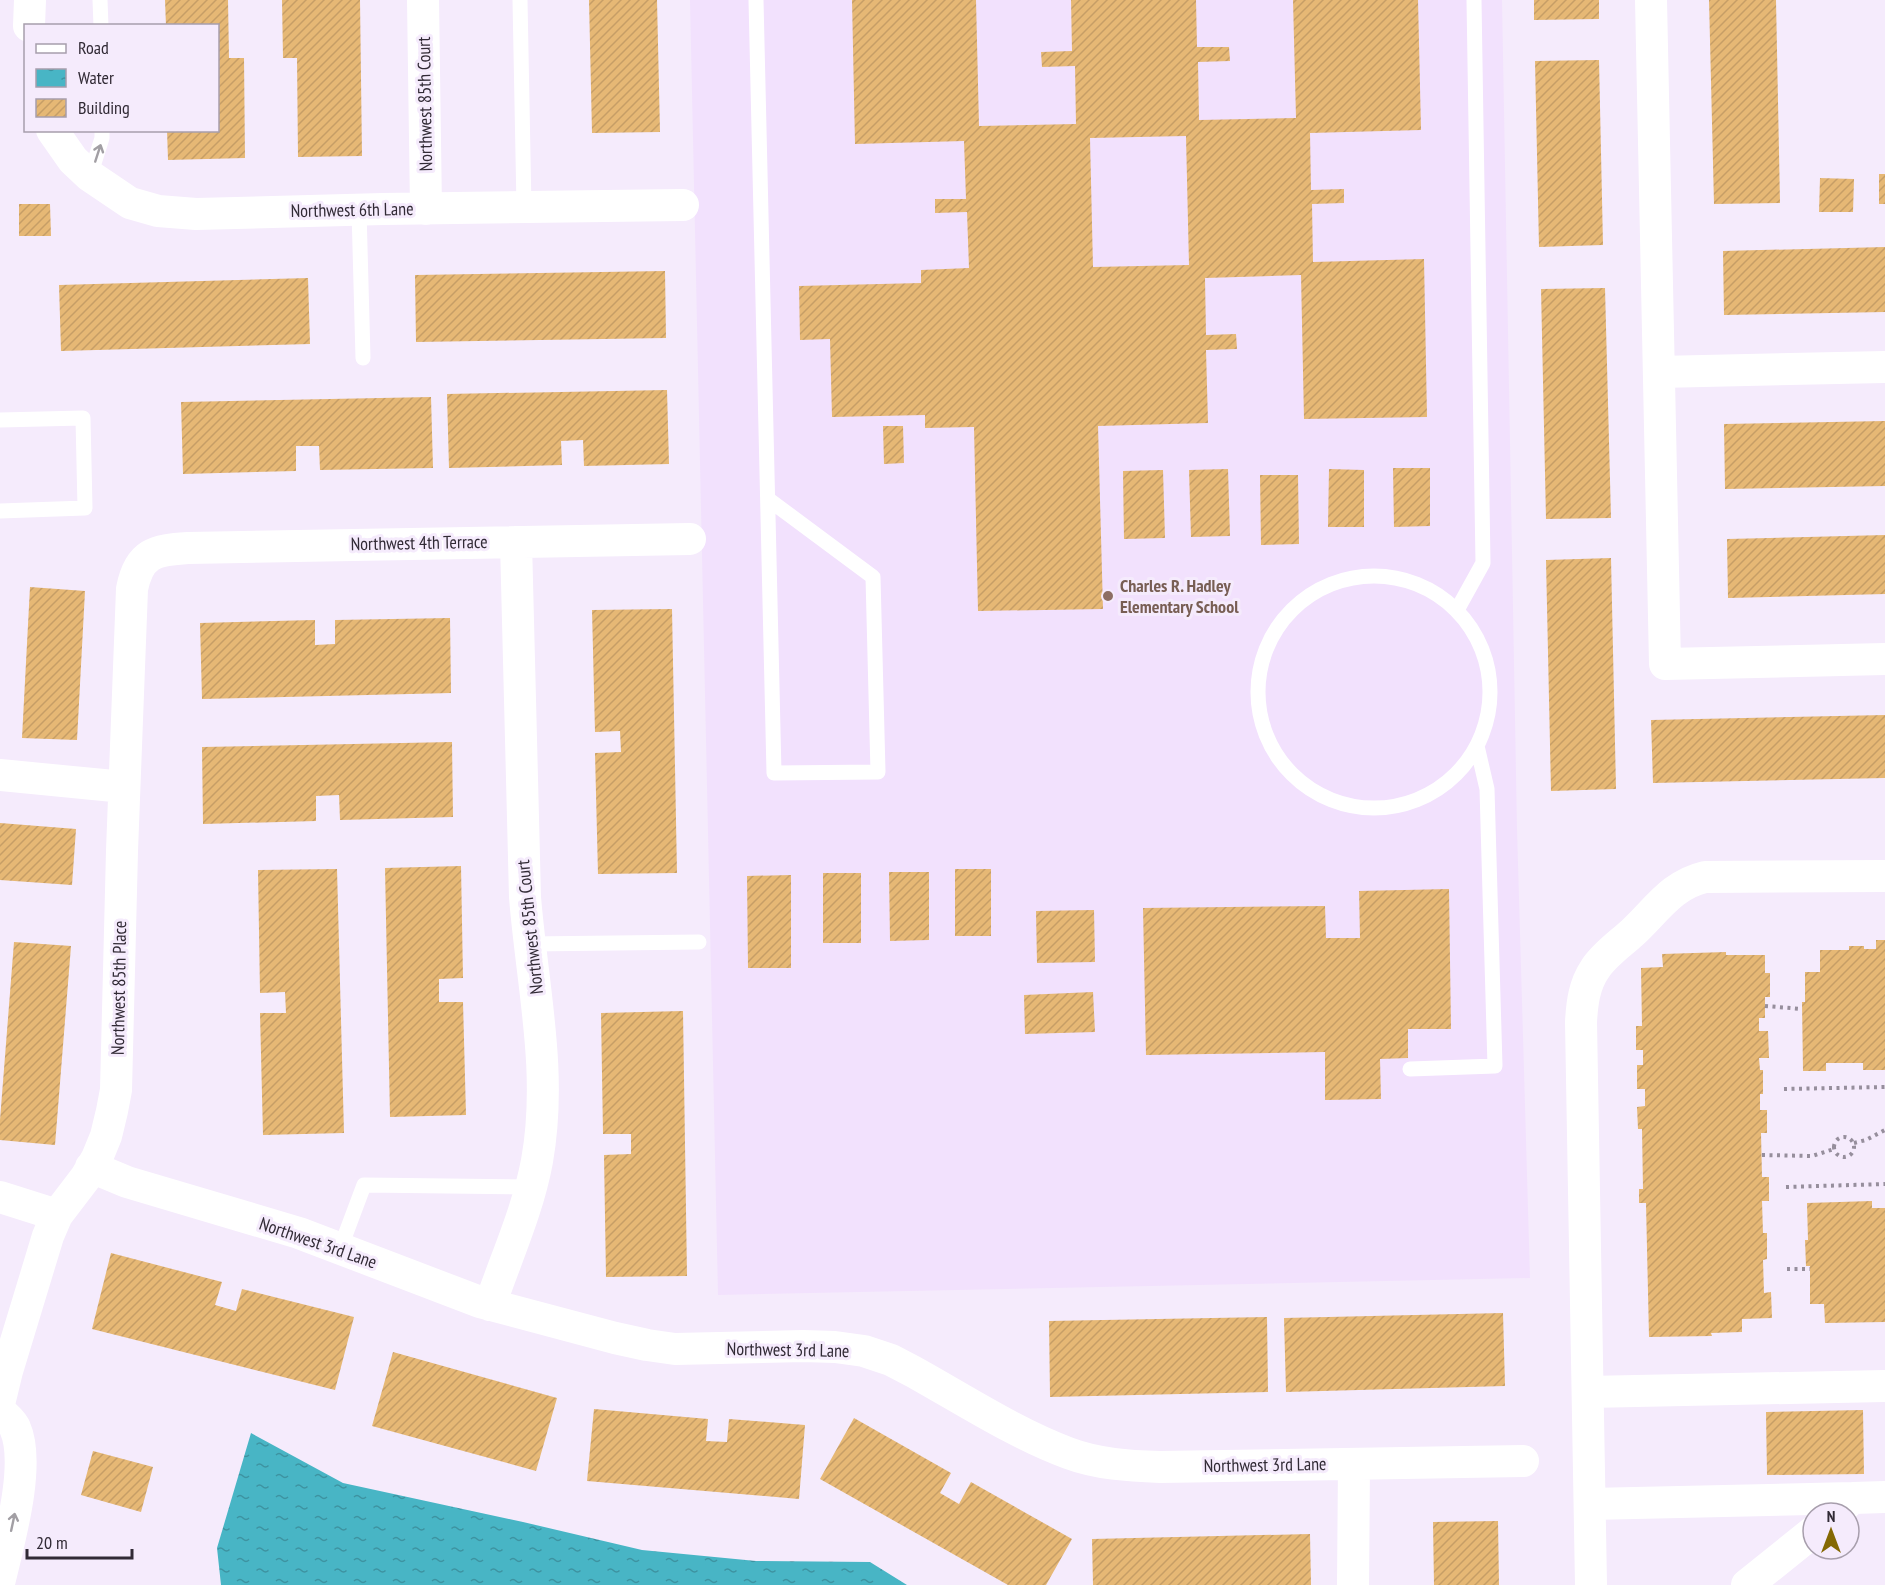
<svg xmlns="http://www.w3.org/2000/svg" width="1885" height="1585" viewBox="0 0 1885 1585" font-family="'PT Sans Narrow',sans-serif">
<defs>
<pattern id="water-ripples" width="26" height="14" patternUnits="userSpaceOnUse" patternTransform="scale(1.5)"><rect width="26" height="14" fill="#48b5c5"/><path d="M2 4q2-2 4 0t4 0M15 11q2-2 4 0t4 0" fill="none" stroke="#3d93a1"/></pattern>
<pattern id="building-hatch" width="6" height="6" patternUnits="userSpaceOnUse" patternTransform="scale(1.5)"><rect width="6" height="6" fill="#e6b875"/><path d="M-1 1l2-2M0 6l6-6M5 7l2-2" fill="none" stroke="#c69e66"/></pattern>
</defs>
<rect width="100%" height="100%" fill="#f5ebfc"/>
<path fill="#f2e1fd" d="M 690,0 L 1502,0 L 1517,829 L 1530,1278 L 718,1295 Z"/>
<path fill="url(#water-ripples)" d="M 251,1433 L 343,1483 L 523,1522 L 642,1550 L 756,1561 L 870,1562 L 907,1585 L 221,1585 L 217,1548 Z"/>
<path fill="url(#building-hatch)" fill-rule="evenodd" d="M 165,0 L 228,0 L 229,58 L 244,58 L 245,158 L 168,160 L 167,130 L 218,130 L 218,26 L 166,26 Z
M 282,0 L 360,0 L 362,156 L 298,157 L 297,58 L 283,58 Z
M 589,0 L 657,0 L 660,132 L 592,133 Z
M 852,0 L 976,0 L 979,126 L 1076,124 L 1075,66 L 1042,67 L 1041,52 L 1072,51 L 1071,0 L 1196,0 L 1197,47 L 1229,47 L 1230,61 L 1198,62 L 1199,120 L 1296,118 L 1293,0 L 1418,0 L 1421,130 L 1310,133 L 1311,190 L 1344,189 L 1344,203 L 1312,204 L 1313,262 L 1424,259 L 1427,417 L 1304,419 L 1301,275 L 1205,278 L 1206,335 L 1236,334 L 1237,349 L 1206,350 L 1208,423 L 1098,426 L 1103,609 L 978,611 L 974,427 L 925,428 L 925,415 L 832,417 L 830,339 L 800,340 L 799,286 L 921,283 L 921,270 L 969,268 L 967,212 L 935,213 L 935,199 L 966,199 L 964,141 L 855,144 ZM 1186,136 L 1189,265 L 1093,267 L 1090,138 Z
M 1534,0 L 1599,0 L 1599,19 L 1534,20 Z
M 1709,0 L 1776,0 L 1780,203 L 1714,204 Z
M 1599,60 L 1603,245 L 1539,247 L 1535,61 Z
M 1879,174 L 1885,174 L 1885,204 L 1879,204 Z
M 1820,178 L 1854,179 L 1853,212 L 1819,212 Z
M 19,204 L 50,204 L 51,236 L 19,236 Z
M 1885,247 L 1885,312 L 1724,315 L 1723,251 Z
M 665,271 L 666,338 L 416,342 L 415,275 Z
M 308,278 L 310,344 L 61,351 L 59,285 Z
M 1605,288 L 1611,518 L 1546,519 L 1541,289 Z
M 667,390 L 669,464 L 584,466 L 583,440 L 561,441 L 562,465 L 449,468 L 447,394 Z
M 431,397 L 433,468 L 320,470 L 319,446 L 296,446 L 296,471 L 183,474 L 181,402 Z
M 1885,421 L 1885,486 L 1725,489 L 1724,424 Z
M 883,426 L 903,426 L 904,463 L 884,464 Z
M 1393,468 L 1430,468 L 1430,526 L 1394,527 Z
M 1228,469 L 1230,536 L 1191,537 L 1189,470 Z
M 1329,469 L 1364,470 L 1364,527 L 1328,527 Z
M 1163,470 L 1165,538 L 1124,539 L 1123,471 Z
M 1260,475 L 1298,475 L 1299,544 L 1261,545 Z
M 1885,535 L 1885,594 L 1728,598 L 1727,539 Z
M 1611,558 L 1616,789 L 1551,791 L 1546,560 Z
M 30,587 L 85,591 L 77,740 L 22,738 Z
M 672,609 L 677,873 L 598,874 L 595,753 L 621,752 L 620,731 L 595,732 L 592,610 Z
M 450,618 L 451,693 L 202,699 L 200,623 L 315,620 L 315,645 L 335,644 L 335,620 Z
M 1885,715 L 1885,778 L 1653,783 L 1651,720 Z
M 452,742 L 453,817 L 340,820 L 339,795 L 316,796 L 316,821 L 203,824 L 202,747 Z
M 0,823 L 76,829 L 72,885 L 0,880 Z
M 461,866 L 463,978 L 439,979 L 439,1002 L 463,1002 L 466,1115 L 390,1117 L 385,868 Z
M 337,869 L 344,1133 L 263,1135 L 260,1013 L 286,1013 L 285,992 L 260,993 L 258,870 Z
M 955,869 L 991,869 L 991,936 L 955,936 Z
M 889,872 L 929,872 L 929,940 L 890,941 Z
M 823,873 L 861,873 L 861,943 L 823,943 Z
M 791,875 L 791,968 L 748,968 L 747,876 Z
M 1449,889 L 1451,1029 L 1408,1029 L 1408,1058 L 1380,1059 L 1381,1099 L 1325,1100 L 1325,1052 L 1146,1055 L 1143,908 L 1325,906 L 1326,938 L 1360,938 L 1359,891 Z
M 1094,910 L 1095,962 L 1037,963 L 1036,911 Z
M 1876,940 L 1885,940 L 1885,1070 L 1863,1070 L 1863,1063 L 1826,1063 L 1826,1071 L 1803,1071 L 1802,1002 L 1805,1002 L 1805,972 L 1820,972 L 1820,950 L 1849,950 L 1849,946 L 1864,946 L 1864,949 L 1876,949 Z
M 14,942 L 71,946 L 55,1145 L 0,1140 L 0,1120 Z
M 1726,952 L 1726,955 L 1765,955 L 1765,973 L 1770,973 L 1770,997 L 1765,997 L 1765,1018 L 1759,1018 L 1759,1031 L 1768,1031 L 1769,1058 L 1759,1058 L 1760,1070 L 1763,1070 L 1763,1094 L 1760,1094 L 1760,1110 L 1767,1110 L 1767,1133 L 1761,1133 L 1762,1177 L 1769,1177 L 1769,1201 L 1762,1201 L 1763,1233 L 1767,1233 L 1767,1259 L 1763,1260 L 1764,1293 L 1771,1292 L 1772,1318 L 1742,1319 L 1742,1332 L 1711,1333 L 1712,1336 L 1649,1337 L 1646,1203 L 1639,1203 L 1639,1189 L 1643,1189 L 1642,1129 L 1638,1129 L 1637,1107 L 1645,1106 L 1645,1089 L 1637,1089 L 1637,1065 L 1643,1065 L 1643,1050 L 1636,1050 L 1636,1026 L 1642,1026 L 1641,968 L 1663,967 L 1662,954 Z
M 1093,992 L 1095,1032 L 1025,1034 L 1024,995 Z
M 683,1011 L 687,1276 L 606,1277 L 604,1155 L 631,1154 L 631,1134 L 603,1134 L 601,1013 Z
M 1872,1201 L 1872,1208 L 1885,1208 L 1885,1322 L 1825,1323 L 1824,1304 L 1810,1304 L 1810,1266 L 1806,1266 L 1805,1240 L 1808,1240 L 1807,1203 Z
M 111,1253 L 222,1282 L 215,1305 L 236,1311 L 242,1289 L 354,1317 L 335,1390 L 92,1329 Z
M 1503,1313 L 1505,1386 L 1286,1392 L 1284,1318 Z
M 1267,1317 L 1268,1392 L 1050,1397 L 1049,1321 Z
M 393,1352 L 557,1398 L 536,1471 L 372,1426 Z
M 594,1409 L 708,1419 L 706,1441 L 727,1442 L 729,1419 L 805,1425 L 799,1499 L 587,1481 Z
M 1863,1410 L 1864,1474 L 1767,1475 L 1766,1412 Z
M 854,1418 L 951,1473 L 940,1493 L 959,1504 L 971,1482 L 1072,1539 L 1046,1585 L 1008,1585 L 820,1479 Z
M 93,1451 L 153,1467 L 141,1512 L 81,1495 Z
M 1498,1521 L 1499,1585 L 1434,1585 L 1433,1522 Z
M 1310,1534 L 1311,1585 L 1093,1585 L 1092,1539 Z"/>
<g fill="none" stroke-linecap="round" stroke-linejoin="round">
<path stroke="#968e9c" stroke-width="4" stroke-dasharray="3 4.5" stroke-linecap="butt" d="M 1765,1006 L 1802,1009
M 1784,1089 L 1885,1087
M1834 1147a10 10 0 1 1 20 0a10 10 0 1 1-20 0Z
M 1854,1143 L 1866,1140 L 1885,1130
M 1762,1155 L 1812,1156 L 1834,1149
M 1786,1187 L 1885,1184
M 1787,1269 L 1810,1269"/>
<path stroke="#fff" stroke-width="15" d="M 100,0 L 101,26
M 520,0 L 524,207
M 756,0 L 774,773 L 878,772 L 873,577 L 768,499
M 90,176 L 102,138 L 102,130
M 359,210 L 363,358
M 0,420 L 83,418 L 85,508 L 0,511
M1258 692a116 116 0 1 1 232 0a116 116 0 1 1-232 0Z
M 1457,610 L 1483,563 L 1474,0
M 529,944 L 699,942
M 1410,1069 L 1495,1066 L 1487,789 L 1477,746
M 340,1249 L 364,1185 L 530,1187"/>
<path stroke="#fff" stroke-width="32" d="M 423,0 L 426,209
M 1651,0 L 1665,664 L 1885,659
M 29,26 L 30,0
M 52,130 L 73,160 L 90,176 L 130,203 L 158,211 L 196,214 L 383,209 L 683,205
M 1659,372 L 1885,367
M 0,775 L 124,787
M 91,1167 L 127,1182 L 299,1233 L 480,1302 L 615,1338 L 647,1345 L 675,1349 L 803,1346 L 835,1347 L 864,1351 L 891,1360 L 912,1371 C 961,1398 1016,1434 1068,1453 C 1097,1464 1129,1466 1160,1467 L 1523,1461
M 0,1197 L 57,1215
M 490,1305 C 506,1258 528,1210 537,1161 C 553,1072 532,985 525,897 L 516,542
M 1588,1392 L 1885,1386
M 0,1400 L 7,1371 L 48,1236 L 57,1215 L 86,1177 L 97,1158 L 106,1136 L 112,1111 L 116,1090 L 122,851 L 132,589 C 139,553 155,550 188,548 L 690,539
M 0,1411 C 5,1416 13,1422 15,1428 C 31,1464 9,1541 0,1579
M 1853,1498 L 1885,1497
M 1590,1504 L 1853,1498 L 1835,1513
M 1353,1585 L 1354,1464
M 1591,1585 L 1581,1022 C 1582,1004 1584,985 1595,969 C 1604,955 1620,944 1632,933 C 1657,910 1671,885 1705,877 L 1885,876
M 1747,1585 L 1813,1532"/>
</g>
<defs><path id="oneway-shaft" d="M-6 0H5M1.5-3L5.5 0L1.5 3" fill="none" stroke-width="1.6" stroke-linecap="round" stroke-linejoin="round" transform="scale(1.5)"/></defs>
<g stroke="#a29fa4">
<use href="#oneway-shaft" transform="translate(98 153) rotate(-72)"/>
<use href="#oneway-shaft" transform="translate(13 1522) rotate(-78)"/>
</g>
<circle fill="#8d6e63" stroke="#f5ebfc" stroke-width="2" cx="1108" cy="596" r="6"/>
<g text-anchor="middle" stroke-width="6" stroke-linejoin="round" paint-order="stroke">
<g font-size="18" fill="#312a35" stroke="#f5ebfc">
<text transform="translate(425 104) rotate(-91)" y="6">Northwest 85th Court</text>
<text transform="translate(352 210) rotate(-1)" y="6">Northwest 6th Lane</text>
<text transform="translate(419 543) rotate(-1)" y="6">Northwest 4th Terrace</text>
<text transform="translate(530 927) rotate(-96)" y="6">Northwest 85th Court</text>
<text transform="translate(119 988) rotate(-89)" y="6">Northwest 85th Place</text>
<text transform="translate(318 1243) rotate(19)" y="6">Northwest 3rd Lane</text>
<text transform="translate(788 1350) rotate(1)" y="6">Northwest 3rd Lane</text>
<text transform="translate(1265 1465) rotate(-1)" y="6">Northwest 3rd Lane</text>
</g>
<g font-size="18" font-weight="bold" fill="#785e54" stroke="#f5ebfc" text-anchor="start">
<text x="1120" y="592">Charles R. Hadley<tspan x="1120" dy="21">Elementary School</tspan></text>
</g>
</g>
<rect x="24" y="24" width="195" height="108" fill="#f5ebfc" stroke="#a79eac" stroke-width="1.5"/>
<rect x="36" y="44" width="30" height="9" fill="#ffffff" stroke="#a79eac" stroke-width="1.5"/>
<text x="78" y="54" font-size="18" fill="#312a35">Road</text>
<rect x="36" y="69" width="30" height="18" fill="url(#water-ripples)" stroke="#a79eac" stroke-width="1.5"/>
<text x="78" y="84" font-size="18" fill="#312a35">Water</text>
<rect x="36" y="99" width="30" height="18" fill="url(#building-hatch)" stroke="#a79eac" stroke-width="1.5"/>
<text x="78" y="114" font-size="18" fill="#312a35">Building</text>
<g transform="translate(1831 1531)"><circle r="28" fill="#f5ebfc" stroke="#a79eac" stroke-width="1.5"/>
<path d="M0-4.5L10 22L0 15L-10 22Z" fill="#856903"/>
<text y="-9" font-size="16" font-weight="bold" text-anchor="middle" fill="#312a35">N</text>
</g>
<path d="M27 1549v9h105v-9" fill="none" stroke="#312a35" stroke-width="3"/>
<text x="36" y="1549" font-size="18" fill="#312a35" stroke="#f5ebfc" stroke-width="4.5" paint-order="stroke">20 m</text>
</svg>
